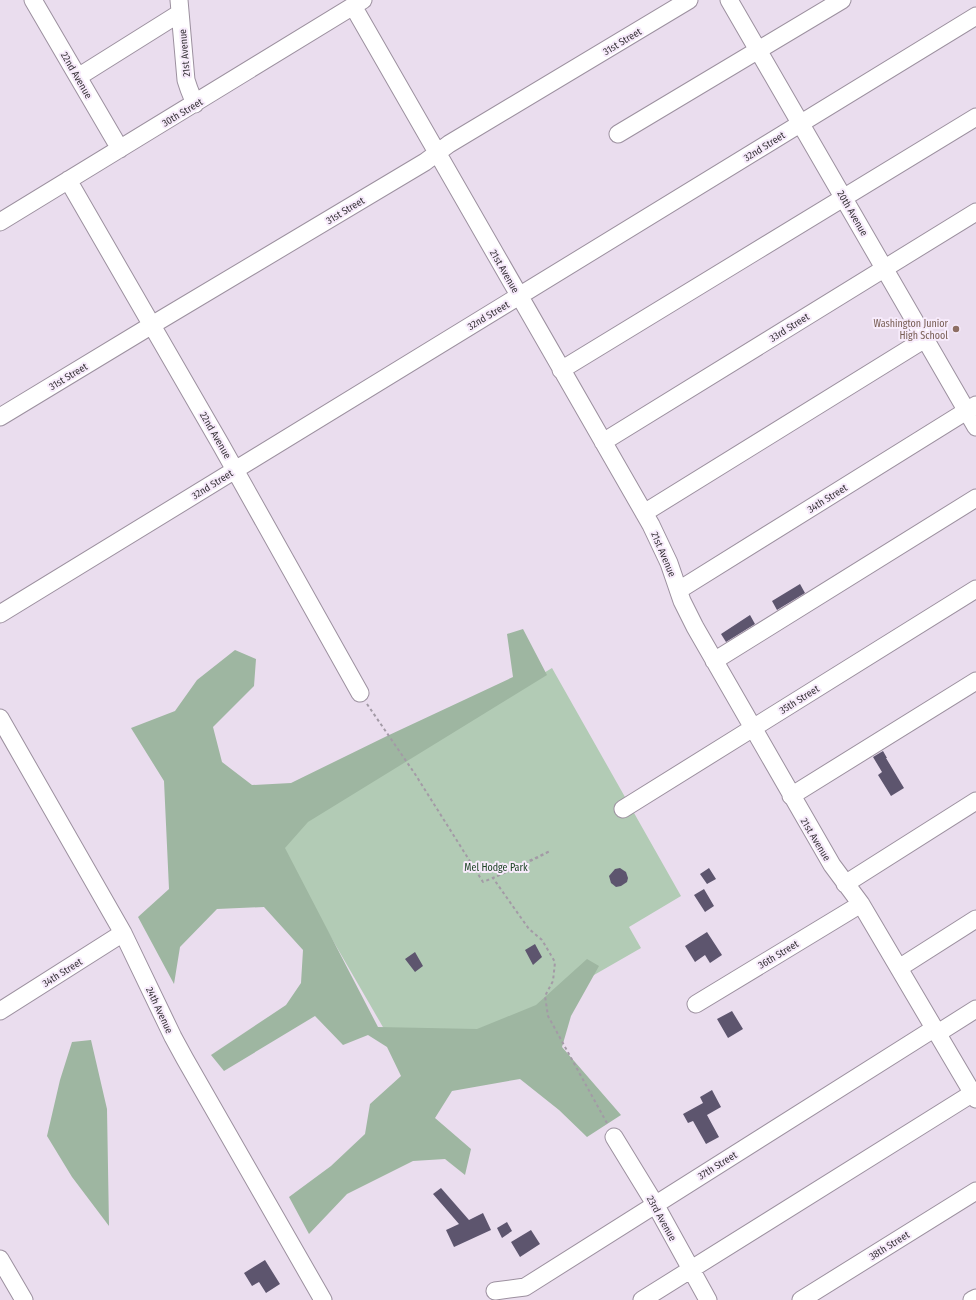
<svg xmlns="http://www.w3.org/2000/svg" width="976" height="1300" viewBox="0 0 976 1300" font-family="'Fira Sans Condensed',sans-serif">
<rect width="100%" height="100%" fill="#eaddee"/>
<path fill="#b2cbb5" d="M 552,668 L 681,896 L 629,927 L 641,948 L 413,1079 L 273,837 Z"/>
<path fill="#9eb6a1" d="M 523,629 L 547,675 L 308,822 L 285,848 L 378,1027 L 477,1029 L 536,1005 L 587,959 L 599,966 L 571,1016 L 562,1047 L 621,1115 L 587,1137 L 559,1110 L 520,1079 L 452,1091 L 435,1118 L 471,1149 L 465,1175 L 445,1159 L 413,1161 L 347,1194 L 309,1234 L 289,1197 L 331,1166 L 365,1134 L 370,1104 L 401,1076 L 387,1047 L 368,1035 L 343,1045 L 315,1016 L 224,1071 L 211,1055 L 286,1005 L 301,983 L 303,950 L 264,907 L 217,909 L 180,947 L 174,984 L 138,917 L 169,889 L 164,781 L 131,728 L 175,711 L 197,680 L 235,650 L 256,659 L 254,686 L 213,727 L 222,762 L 252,785 L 291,783 L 387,736 L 513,677 L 507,634 Z
M 91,1040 L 107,1109 L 109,1226 L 72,1177 L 47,1136 L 60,1080 L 72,1042 Z"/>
<path fill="#5d556e" d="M 800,584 L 805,593 L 777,610 L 772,601 Z
M 750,615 L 755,624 L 726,642 L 721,634 Z
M 883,751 L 887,758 L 886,758 L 904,788 L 891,796 L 878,775 L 882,772 L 873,757 Z
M 620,868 L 626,872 L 628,878 L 627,882 L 621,886 L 616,887 L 611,883 L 609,876 L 615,869 Z
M 709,868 L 716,879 L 707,884 L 700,874 Z
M 704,889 L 714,906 L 705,912 L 694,895 Z
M 707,932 L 722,955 L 710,963 L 705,955 L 695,962 L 685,946 Z
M 535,944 L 542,957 L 533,965 L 525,950 Z
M 415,952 L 423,966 L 415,972 L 405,959 Z
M 732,1011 L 743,1029 L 728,1038 L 717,1019 Z
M 712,1090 L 721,1107 L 707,1115 L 719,1137 L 706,1144 L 693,1121 L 688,1123 L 683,1114 L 703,1103 L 700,1097 Z
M 441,1188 L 469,1220 L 483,1213 L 491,1230 L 454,1247 L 446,1230 L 459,1224 L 433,1194 Z
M 507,1222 L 512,1231 L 502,1238 L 497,1228 Z
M 531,1230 L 540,1244 L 520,1257 L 511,1242 Z
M 265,1260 L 280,1284 L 266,1293 L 259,1282 L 252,1286 L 244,1273 Z"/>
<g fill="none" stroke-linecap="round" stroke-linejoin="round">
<g stroke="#9c909f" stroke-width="19">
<path id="minor" d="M 33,0 L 120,149
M 179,0 L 186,80 L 189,89 L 195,104
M 729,0 L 976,427
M 353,6 L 651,525 L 669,563 L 682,601 L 695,627 L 832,865 L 861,904 L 976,1099
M 78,77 L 180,13
M 618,134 L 842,0
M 68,180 L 221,445 L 360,693
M 0,222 L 363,0
M 561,370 L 976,117
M 0,417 L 152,325 L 425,162 L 449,144 L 689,0
M 603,442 L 976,212
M 644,513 L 925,339
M 679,590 L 976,405
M 0,614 L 976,16
M 714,661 L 976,498
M 0,718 L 123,933 L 173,1037 L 185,1059 L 323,1300
M 791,796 L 976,681
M 623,809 L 976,589
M 845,884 L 976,801
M 899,968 L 976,919
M 696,1004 L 861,904
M 0,1011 L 123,933
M 938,1033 L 976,1009
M 614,1137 L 655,1204 L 708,1300
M 0,1259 L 24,1300
M 495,1291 L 525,1287 L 935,1028
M 642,1300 L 973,1093
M 801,1300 L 976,1191
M 972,1300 L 976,1298"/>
</g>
<path stroke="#a39aa6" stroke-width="2" stroke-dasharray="3 3" stroke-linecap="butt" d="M 367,704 L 415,774 L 483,882 C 507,872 528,863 550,851 L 493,878 L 519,915 L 529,929 L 542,940 L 555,962 L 553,981 L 545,996 L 548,1016 L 608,1125"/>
<use href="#minor" stroke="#fff" stroke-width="17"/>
</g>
<circle fill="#8d6e63" stroke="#f7ebfb" stroke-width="1.5" cx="956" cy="329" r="4"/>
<g text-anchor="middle" stroke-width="4" stroke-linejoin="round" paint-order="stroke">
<g font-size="10" fill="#39343a" stroke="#f7ebfb">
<text transform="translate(622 41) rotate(-31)" y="4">31st Street</text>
<text transform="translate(184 53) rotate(-95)" y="4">21st Avenue</text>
<text transform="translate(77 75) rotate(60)" y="4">22nd Avenue</text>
<text transform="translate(182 112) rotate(-31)" y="4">30th Street</text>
<text transform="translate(764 146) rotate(-32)" y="4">32nd Street</text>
<text transform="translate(345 210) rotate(-31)" y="4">31st Street</text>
<text transform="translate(853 213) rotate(60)" y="4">20th Avenue</text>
<text transform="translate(505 271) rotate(60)" y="4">21st Avenue</text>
<text transform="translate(488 315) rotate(-31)" y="4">32nd Street</text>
<text transform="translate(789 327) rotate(-32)" y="4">33rd Street</text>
<text transform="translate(68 376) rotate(-31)" y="4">31st Street</text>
<text transform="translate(216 435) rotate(60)" y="4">22nd Avenue</text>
<text transform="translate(212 484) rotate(-32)" y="4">32nd Street</text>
<text transform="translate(827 498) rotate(-32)" y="4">34th Street</text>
<text transform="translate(664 554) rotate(67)" y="4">21st Avenue</text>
<text transform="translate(799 699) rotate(-32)" y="4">35th Street</text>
<text transform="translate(816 839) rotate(59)" y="4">21st Avenue</text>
<text transform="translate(778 954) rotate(-31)" y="4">36th Street</text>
<text transform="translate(62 972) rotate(-32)" y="4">34th Street</text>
<text transform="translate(160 1010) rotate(65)" y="4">24th Avenue</text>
<text transform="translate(717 1165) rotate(-32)" y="4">37th Street</text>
<text transform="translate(662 1218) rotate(61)" y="4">23rd Avenue</text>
<text transform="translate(889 1245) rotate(-32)" y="4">38th Street</text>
</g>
<g font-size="10" fill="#785e54" stroke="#f7ebfb" text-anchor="end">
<text x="948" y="327">Washington Junior<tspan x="948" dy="12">High School</tspan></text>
</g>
<g font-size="10" fill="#1c4324" stroke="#f7ebfb">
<text x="496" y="871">Mel Hodge Park</text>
</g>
</g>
</svg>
